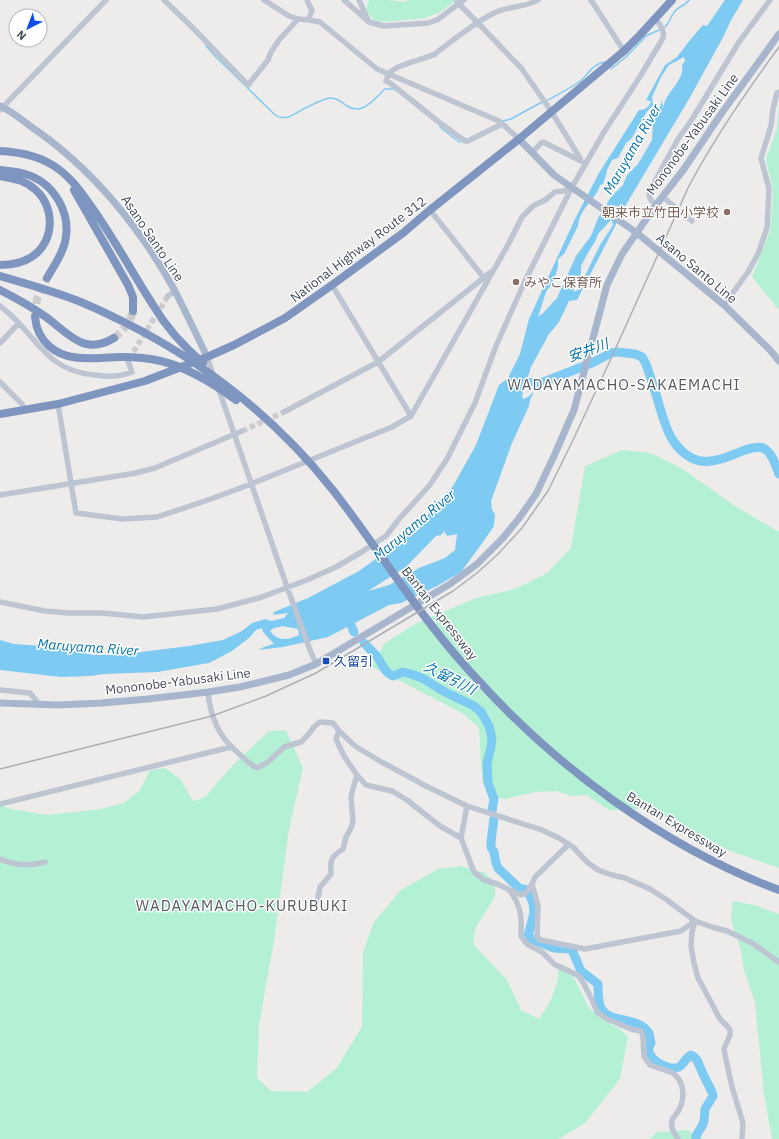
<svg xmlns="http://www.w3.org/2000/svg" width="779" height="1139" viewBox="0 0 779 1139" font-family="'IBM Plex Sans','Noto Sans JP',sans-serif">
<rect width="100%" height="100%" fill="#eeebeb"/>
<path fill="#b4f1d4" d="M 369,0 L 388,0 L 405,2 L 408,0 L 457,0 L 440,12 L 425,18 L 385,22 L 377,21 L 373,19 L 366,9 Z
M 779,104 L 779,309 L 778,309 L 752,277 L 770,231 L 773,192 L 766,159 L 777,128 Z
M 622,450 L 650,453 L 681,468 L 735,506 L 779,532 L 779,868 L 728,850 L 650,809 L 609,810 L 586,795 L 571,796 L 557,791 L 535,792 L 505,799 L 489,796 L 482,779 L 479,728 L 462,713 L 371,666 L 385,643 L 417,623 L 476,598 L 515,589 L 547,573 L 571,548 L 585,466 Z
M 286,730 L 303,768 L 289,829 L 274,941 L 259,1025 L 257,1078 L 271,1091 L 307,1092 L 336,1069 L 362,1027 L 363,952 L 374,922 L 401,890 L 438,869 L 461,866 L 485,873 L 495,883 L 495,897 L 476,927 L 473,944 L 507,980 L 521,1010 L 539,1019 L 550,1002 L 557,983 L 559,968 L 574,978 L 589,1008 L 603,1020 L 620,1029 L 628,1037 L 620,1079 L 585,1123 L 559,1139 L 0,1139 L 0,805 L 11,809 L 48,815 L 101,809 L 124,803 L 140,790 L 150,770 L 165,768 L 180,779 L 193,801 L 205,797 L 230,768 L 269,731 Z
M 733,901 L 754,905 L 779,914 L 779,1139 L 772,1139 L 764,1094 L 755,1002 L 744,970 L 741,951 L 731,920 Z
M 687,1130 L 703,1139 L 650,1139 L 657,1132 Z"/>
<path fill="#7dcaf2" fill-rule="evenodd" d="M 725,0 L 743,0 L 730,22 L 728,27 L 721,41 L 689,99 L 627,203 L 577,300 L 569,301 L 559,322 L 549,334 L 531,367 L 522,395 L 523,399 L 528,397 L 534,391 L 530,400 L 529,406 L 512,443 L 491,501 L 492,510 L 495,514 L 494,526 L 483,542 L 461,572 L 437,586 L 401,603 L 389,605 L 328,637 L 283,647 L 258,650 L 264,647 L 274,644 L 263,632 L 262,628 L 256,630 L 249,638 L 232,651 L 209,663 L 157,672 L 104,674 L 90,676 L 61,677 L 0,670 L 0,640 L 14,644 L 57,647 L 93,655 L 128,655 L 141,652 L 189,646 L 223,640 L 242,631 L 252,623 L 265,619 L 271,621 L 284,618 L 288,613 L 273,615 L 274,612 L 308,598 L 359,571 L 412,533 L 453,486 L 476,445 L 499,385 L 508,378 L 520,354 L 529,319 L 575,219 L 599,173 L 639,110 C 645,110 649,107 651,101 L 646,100 L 665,65 L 677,57 L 690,40 L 703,25 L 707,26 ZM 684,57 L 685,61 L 682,65 C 685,77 671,89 666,99 C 664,102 664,105 663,108 L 662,101 L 657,115 L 653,123 L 652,140 L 638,164 L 627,175 L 623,185 L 611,197 L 598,218 L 591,236 L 576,256 L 557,298 L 543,313 L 538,317 L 546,292 L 553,282 L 558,267 L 558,259 L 564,254 L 578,226 C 580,207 596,200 600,185 L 603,184 L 606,175 L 607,170 L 612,160 L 618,158 L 626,143 L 632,138 L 646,113 L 653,105 L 652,97 L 661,77 L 669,65 ZM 611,220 L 612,221 L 613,225 L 600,245 L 578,290 L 573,292 L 581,273 L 581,266 L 589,251 L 595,242 L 598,234 ZM 444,531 L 447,536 L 457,534 L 455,550 L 445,558 L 419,568 L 389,585 L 368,591 L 406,567 L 436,536 L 441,535 ZM 283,626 C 288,628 293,627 298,629 L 299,635 C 288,640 278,642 270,631 L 274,628 Z"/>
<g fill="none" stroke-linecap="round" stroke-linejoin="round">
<path stroke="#7dcaf2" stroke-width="1.5" d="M 665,27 C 670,22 671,15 676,10 C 680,6 686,5 689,0
M 206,46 L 216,57 L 274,114 C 279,118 283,118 289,117 C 298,112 322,98 331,98 C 337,98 342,102 347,106 C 363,116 374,99 385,89 L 393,89
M 611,69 L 626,57 L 646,36 L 659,30
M 546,101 C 557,95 569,89 579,82 C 588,75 593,63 605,62
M 503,121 L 511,119 L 542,102
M 440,127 L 459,142 L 460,142"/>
<path stroke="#7dcaf2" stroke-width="9" d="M 518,382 L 541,383 L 592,363 L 611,353 L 617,352 L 635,354 L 642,357 L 646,364 C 651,379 656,393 660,408 C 664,420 667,433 674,442 C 696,472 717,461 745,450 C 751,448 758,446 763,448 C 773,453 775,465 779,474
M 346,614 L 354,632
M 364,643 C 369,648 374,653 378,658 C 383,665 384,672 393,676 L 403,672 L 411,674 L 422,678 L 445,692 L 474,706 L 481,712 L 489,726 L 492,738 L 491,747 L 487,763 L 488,783 L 494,799 L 492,811
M 494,818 L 491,842 L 491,847 L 494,852 L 496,863 L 498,868 L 520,889 L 524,889 L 528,891 L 533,903 L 534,913 L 528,936 L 529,938 L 554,948 L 570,949 L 572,950 L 581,971 L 598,984 C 598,991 598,999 600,1006 C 608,1025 636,1015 648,1032 C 650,1034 650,1040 651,1043 C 641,1057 668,1072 679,1067 C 684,1064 685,1058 691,1055 L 693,1056 L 697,1060 L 703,1074 L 712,1092 L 713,1096 L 705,1109 L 704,1121 L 702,1126 L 696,1136 L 696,1139"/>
<path stroke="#cccbce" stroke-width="5.5" stroke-dasharray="5.5 3" stroke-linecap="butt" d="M 129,359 L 168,296
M 242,431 L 284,412"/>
<path stroke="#cccbce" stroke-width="8" stroke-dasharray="8 4" stroke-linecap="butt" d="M 35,316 L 37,299 L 47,278
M 114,338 C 123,331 130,323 133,311"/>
<path stroke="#bdc5d2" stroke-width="5.5" d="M 164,0 L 193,28 L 248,85 L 268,60 L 271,52 L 279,40 L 298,19
M 264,0 L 289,16 L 298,19 L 308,20 L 320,22 L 377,69 L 499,121 L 519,139
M 307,0 L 312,11 L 308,20
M 344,0 L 369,22 L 359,0
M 591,0 L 624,51
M 457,2 L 478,23 L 522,69 L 551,111 L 580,158 L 580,160
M 369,22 L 384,26 L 428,23 L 437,20 L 464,0
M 0,110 L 106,0
M 502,124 L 468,141 L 465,141 L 440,123 L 390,83 L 386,81 C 387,79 387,77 388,75 C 395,64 423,60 435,54 C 453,40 474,23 494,13 C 507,6 525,8 538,0
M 532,153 L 541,143 L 543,142 L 581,161
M 663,197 L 692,221
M 656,205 C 651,201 649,199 649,192 L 678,139 L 691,121 L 739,42 L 770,0
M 430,210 L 484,278
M 332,285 L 411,416
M 168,296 L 175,291
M 724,305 L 748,272 L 758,254 L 767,228 L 769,189 L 761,158 L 771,126 L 773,109 L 777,93 L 779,92
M 0,306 C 37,333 43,371 95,375 C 107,377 120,377 132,372 L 128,361
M 0,343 L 19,323
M 207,357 L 214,377
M 0,382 L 22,404 L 24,410
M 218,387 L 287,587 L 310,650 L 316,664
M 58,404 L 76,513 L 122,519 L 157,517 L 211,499 L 251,484 L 392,427 L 411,416 L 509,243 L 522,217 L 533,206 L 545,200 L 555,192 L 564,191 L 571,188
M 284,412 L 378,362 L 491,272
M 0,495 L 136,473 L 155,468 L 242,431
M 0,602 L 45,611 L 69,613 L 102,613 L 143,617 L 217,609 L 262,597 L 307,580 L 336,567 L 360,553 L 386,536 L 399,519 L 429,486 L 447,459 L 475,403 L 496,346 L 525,281 L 572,187 L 604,132 L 641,75 L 663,38 C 665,30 660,24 655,19
M 0,690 L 30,693 L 39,704
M 208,692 C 210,716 218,736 237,752 C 244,758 249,764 257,768 L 268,762 L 284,747 L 301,742 L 307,736 L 314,727 L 320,722 L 333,723 L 339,731 L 355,746 L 378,760 L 426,786 L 467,806 L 542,830 L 559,838 L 573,847 L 587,862 L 598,870 L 612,875 L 625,878 L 650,889 L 667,900 L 695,921 L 712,927 L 727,931 L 752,943 L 779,962
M 339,731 L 336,739 L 344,756 L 357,775 L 366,785 L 392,791 L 407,800 L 440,826 L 461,838 L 474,872 L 484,880 L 497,884 L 521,895 C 527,895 529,888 532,884
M 0,804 L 231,747
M 461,838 L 467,806
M 569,844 L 535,877 L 532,884 L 538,906 L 537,937 L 541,940 L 585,949 L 681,931 L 695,921
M 0,859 C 15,866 30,866 45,862
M 508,889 C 521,903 522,918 521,936 L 527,944 L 542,952 L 554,964 L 579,976 L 584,984 L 593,1002 L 597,1012 L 607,1019 L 631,1029 L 641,1031 L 643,1037 L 644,1056 L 650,1065 L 673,1073 C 686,1083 685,1101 677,1113 C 675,1116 672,1118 672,1121 C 670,1128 675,1134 678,1139
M 317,903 L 320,887 L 331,874 C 330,859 331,857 343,849 L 346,837 L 351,828 L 353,821 L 351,796 L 357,775
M 695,921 L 692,932 L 691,946 L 694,963 L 698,978 L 720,1019 L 728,1027 L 730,1030 L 730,1035 L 724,1049 L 725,1055 L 732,1087 L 743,1123 L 742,1139"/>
<path stroke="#a8b6cd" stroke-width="7" d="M 0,106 C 11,111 21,119 30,126 C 91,167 140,227 175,291 C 186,313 197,335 207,357
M 519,139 L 554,175 L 637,233 L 724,305 L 770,350 L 779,361
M 0,703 L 59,705 L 101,703 L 148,699 L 208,692 L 240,687 L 289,675 L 316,664 L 450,584 L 477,564 L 502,539 L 520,517 L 536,494 L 554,456 L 574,410 L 607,285 L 622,254 L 656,205 L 684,169 L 721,114 L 779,34"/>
<path stroke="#7e95bf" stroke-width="8" d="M 0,151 C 16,152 32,154 47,162 C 68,172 82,193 95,212 C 116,242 133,274 153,305 C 166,327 183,346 203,363
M 0,170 C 8,171 17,171 25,174 C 53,182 72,212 65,242 C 62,255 54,266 47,278
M 0,176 C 11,178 23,180 32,187 C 55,203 56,240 33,256 C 23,263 11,265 0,265
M 74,190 L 128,285 L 133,297 L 133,311
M 0,276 C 24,283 49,290 73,299 C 90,305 107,314 124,322 C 204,362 276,419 332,489 C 363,528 389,569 419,609 C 437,633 456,657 477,679 C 557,768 666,848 779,890
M 0,290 C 16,298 32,307 46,317 C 69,334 84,356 114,338
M 35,317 C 36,328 40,338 49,346 C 69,364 97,357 122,357 C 135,357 148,358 161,361 C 189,368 213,383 236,400
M 0,414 L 58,404 L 145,381 L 207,357 L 234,345 L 285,318 L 332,285 L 403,233 L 430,210 L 519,139 L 624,51 L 640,35 L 672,0"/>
<path stroke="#acafb6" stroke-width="1.5" d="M 0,769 L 212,716 L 266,696 L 316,673 L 453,591 L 477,573 L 498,554 L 522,528 L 548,491 L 573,440 L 609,363 L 688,188 C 714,138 746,92 779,47"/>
</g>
<g fill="#8d6e63" stroke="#fff" stroke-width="1.5">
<circle cx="727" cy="212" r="4"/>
<circle cx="516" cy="282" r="4"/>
</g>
<rect fill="#1a4fb4" stroke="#fff" stroke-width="1.5" x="322" y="657" width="8" height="8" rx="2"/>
<g text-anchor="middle" stroke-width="3" stroke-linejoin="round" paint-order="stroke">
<g font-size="13" fill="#424b5a" stroke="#fff">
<text transform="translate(692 134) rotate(-54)" y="5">Mononobe-Yabusaki Line</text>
<text transform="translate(153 238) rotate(56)" y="5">Asano Santo Line</text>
<text transform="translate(358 249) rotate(-37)" y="5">National Highway Route 312</text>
<text transform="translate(697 268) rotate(40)" y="5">Asano Santo Line</text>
<text transform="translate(440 613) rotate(52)" y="5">Bantan Expressway</text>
<text transform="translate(178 681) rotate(-7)" y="5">Mononobe-Yabusaki Line</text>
<text transform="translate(677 824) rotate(31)" y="5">Bantan Expressway</text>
</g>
<g font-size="13" fill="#785e54" stroke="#fff" text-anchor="end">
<text x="719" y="217">朝来市立竹田小学校</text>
<text x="524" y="287" text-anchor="start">みやこ保育所</text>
</g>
<g font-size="13" fill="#164399" stroke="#fff" text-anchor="start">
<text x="334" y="666">久留引</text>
</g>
<g font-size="14" font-style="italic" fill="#0173ad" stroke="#fff">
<text transform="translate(632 149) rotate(-60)" y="5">Maruyama River</text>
<text transform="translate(588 350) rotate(-20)" y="5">安井川</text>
<text transform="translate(414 525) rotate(-40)" y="5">Maruyama River</text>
<text transform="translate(88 647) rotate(4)" y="5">Maruyama River</text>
<text transform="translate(450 678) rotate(27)" y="5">久留引川</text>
</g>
<g font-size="15" letter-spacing="1" fill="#575a61" stroke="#fff">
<text x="624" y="390">WADAYAMACHO-SAKAEMACHI</text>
<text x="242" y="911">WADAYAMACHO-KURUBUKI</text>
</g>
</g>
<g transform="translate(28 28) rotate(222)"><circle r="19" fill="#ffffff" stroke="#b3b7bd"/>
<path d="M0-3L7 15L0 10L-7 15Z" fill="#0b4ee8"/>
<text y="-6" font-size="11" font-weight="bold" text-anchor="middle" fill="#424b5a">N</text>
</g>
</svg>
